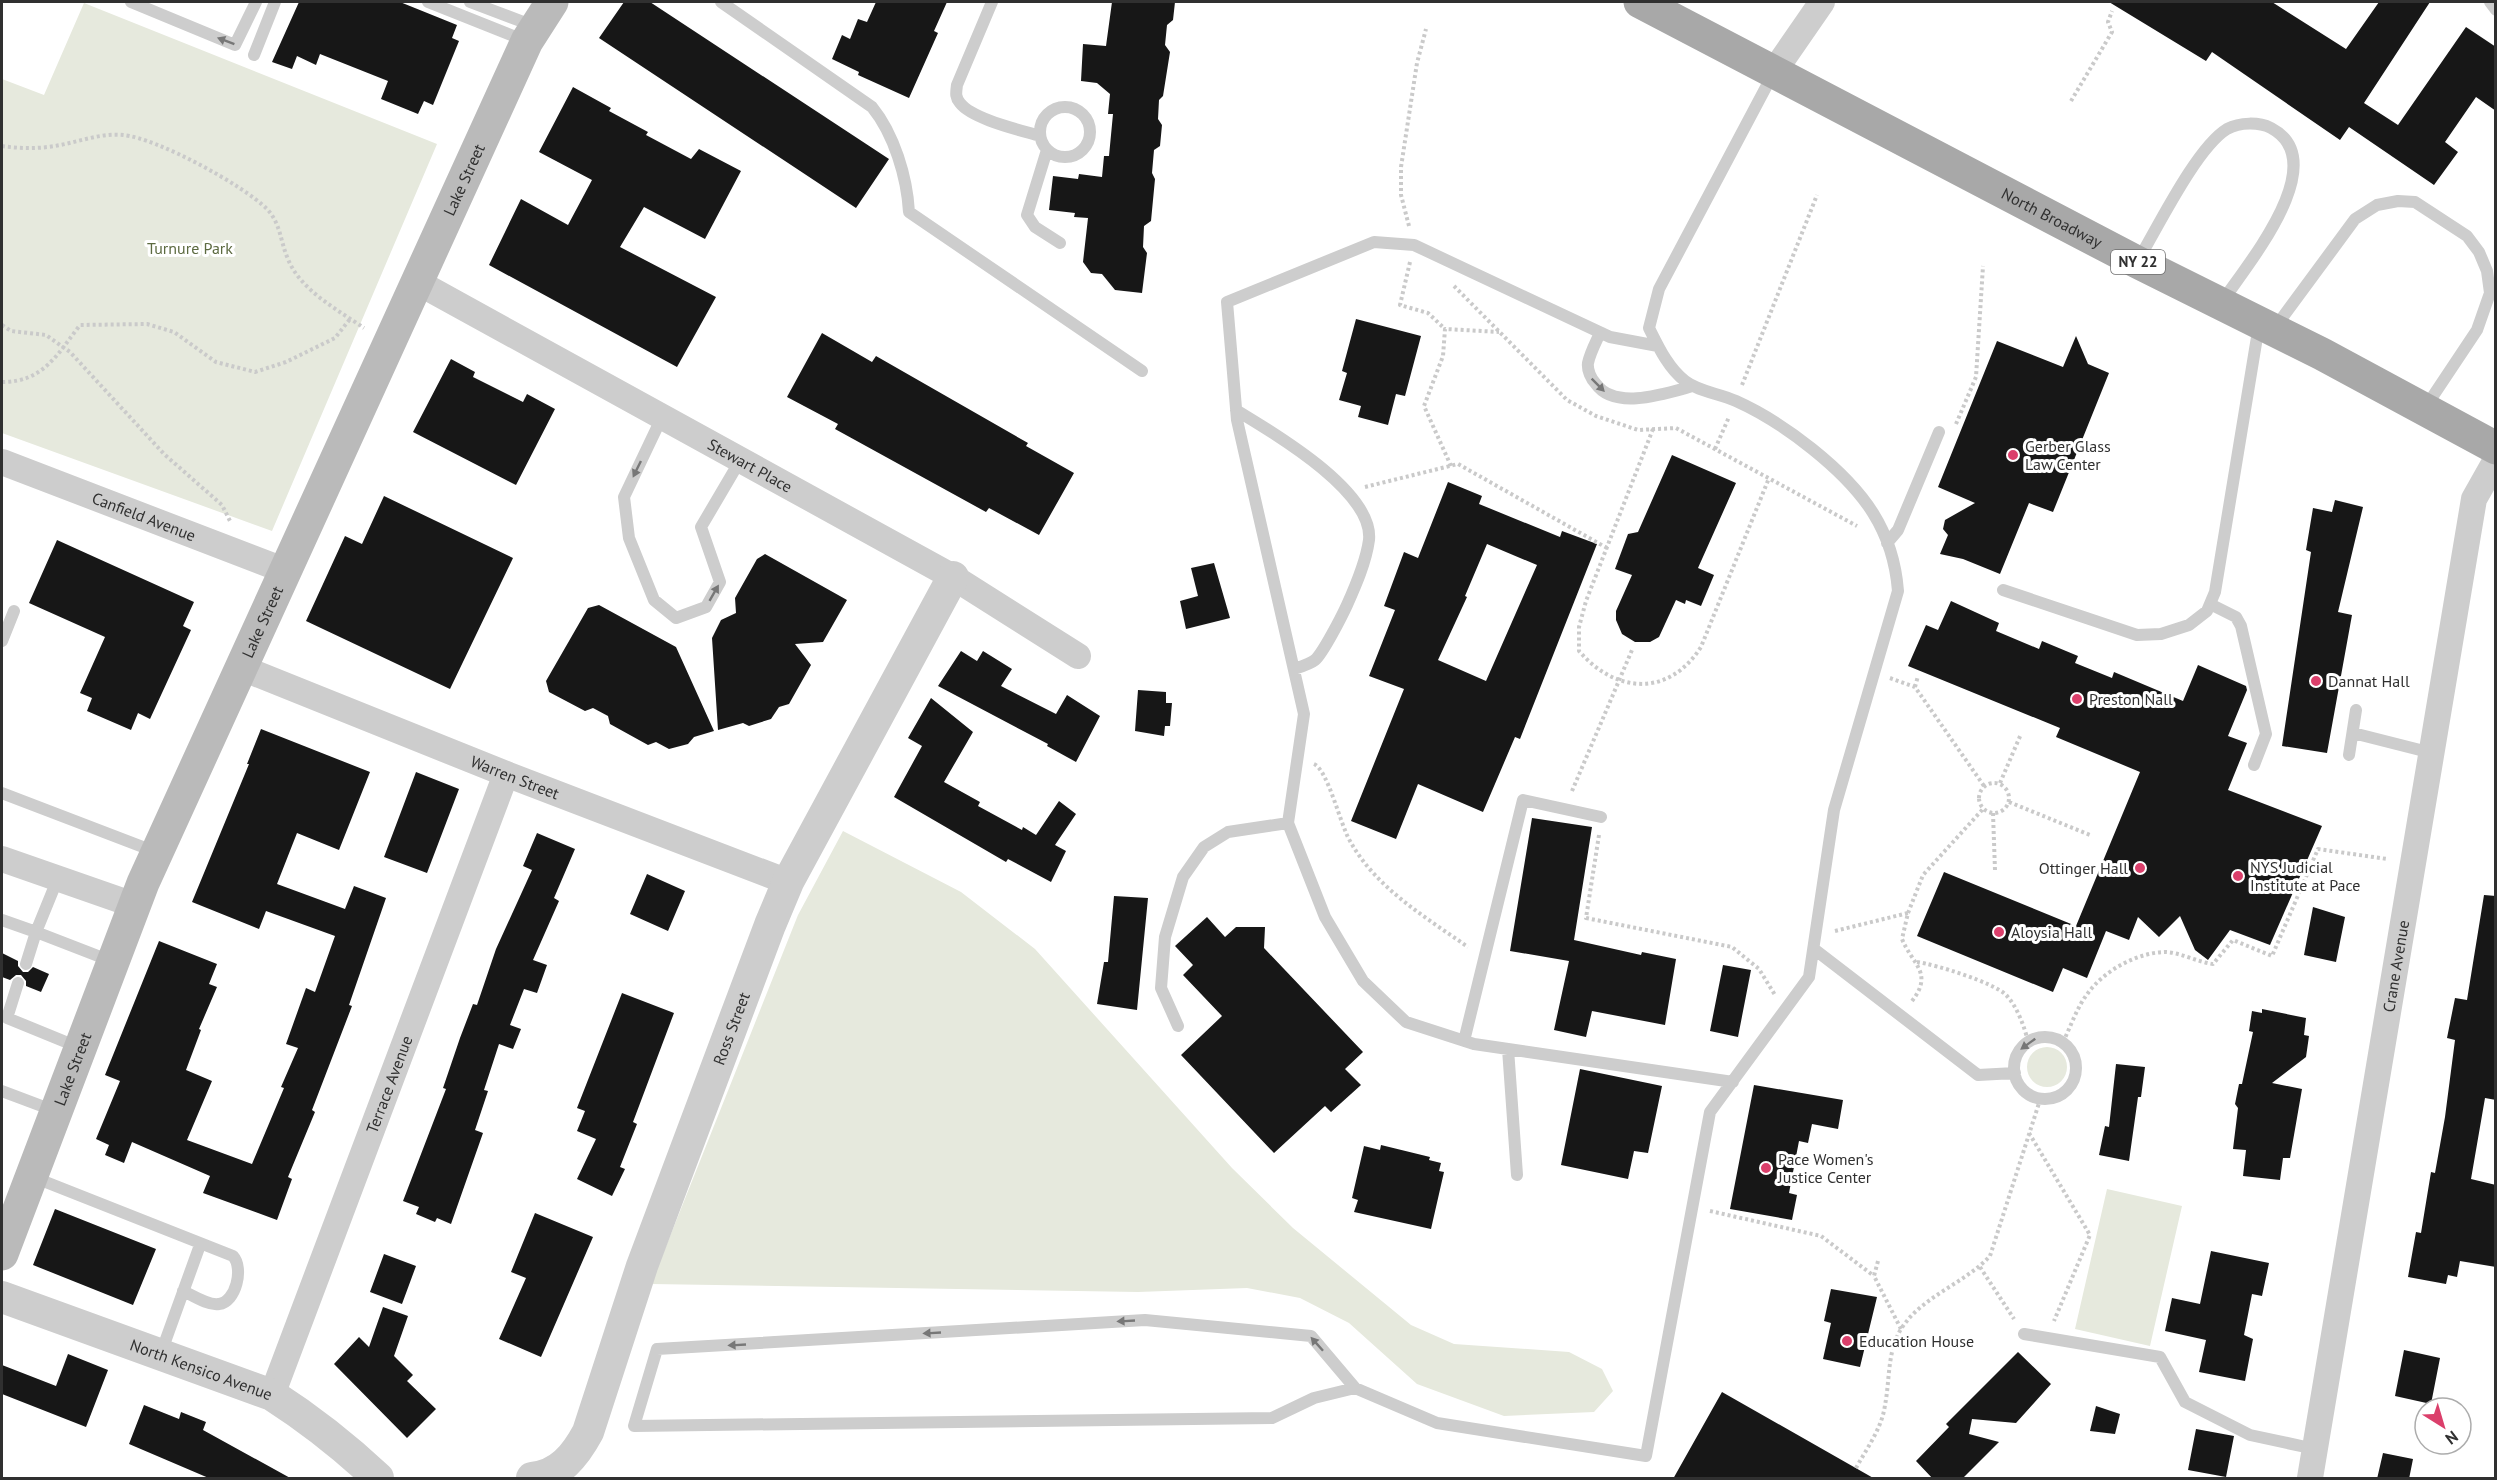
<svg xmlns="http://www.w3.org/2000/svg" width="2497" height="1480" viewBox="0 0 2497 1480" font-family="'PT Sans',sans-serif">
<rect width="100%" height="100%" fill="#fff"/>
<path fill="#e6e9dd" d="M 84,3 L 437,144 L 272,531 L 2,433 L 2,79 L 44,95 Z
M 843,831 L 961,892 L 1035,949 L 1232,1168 L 1293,1228 L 1411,1325 L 1454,1344 L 1569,1352 L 1602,1369 L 1613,1391 L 1594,1412 L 1504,1416 L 1417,1384 L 1349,1323 L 1300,1298 L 1247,1288 L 1138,1292 L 651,1284 L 798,915 Z
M2027 1067a20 20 0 1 1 40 0a20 20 0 1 1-40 0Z
M 2107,1189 L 2182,1206 L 2150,1346 L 2075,1329 Z"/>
<path fill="#171717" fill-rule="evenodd" d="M 299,2 L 400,2 L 457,25 L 452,38 L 459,41 L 433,105 L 424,101 L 418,114 L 381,99 L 388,81 L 320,54 L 316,65 L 297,56 L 292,69 L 272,62 Z
M 624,2 L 650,2 L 889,159 L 856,208 L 599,38 Z
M 876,2 L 947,2 L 934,31 L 938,33 L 909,98 L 858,75 L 859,72 L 832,59 L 842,35 L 850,39 L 858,19 L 867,22 Z
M 1112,2 L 1175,2 L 1173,20 L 1167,25 L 1165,45 L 1170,52 L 1163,96 L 1159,100 L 1158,119 L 1162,125 L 1160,146 L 1154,150 L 1152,173 L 1155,179 L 1151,221 L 1144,226 L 1143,247 L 1147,253 L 1142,293 L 1115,290 L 1102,274 L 1091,273 L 1083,262 L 1088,218 L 1074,217 L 1075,213 L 1049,210 L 1053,176 L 1078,179 L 1079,174 L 1102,177 L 1104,156 L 1109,156 L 1113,114 L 1108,114 L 1110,94 L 1097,83 L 1081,81 L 1083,44 L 1106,46 Z
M 2109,2 L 2272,2 L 2346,49 L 2379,2 L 2430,2 L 2364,103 L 2398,125 L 2466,27 L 2496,47 L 2496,111 L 2476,97 L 2445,142 L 2458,152 L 2434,185 L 2349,127 L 2340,140 L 2212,52 L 2206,61 Z
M 573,87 L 611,108 L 609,111 L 648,132 L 646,135 L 691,159 L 699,149 L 741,171 L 705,239 L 644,207 L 620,247 L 716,297 L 677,367 L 489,265 L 521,199 L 568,225 L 592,180 L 539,152 Z
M 1356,319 L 1421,336 L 1405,396 L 1396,394 L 1388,425 L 1358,417 L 1361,406 L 1339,400 L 1347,373 L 1342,371 Z
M 822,333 L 872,362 L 876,356 L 1028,443 L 1026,446 L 1074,473 L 1039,535 L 989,508 L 986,512 L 835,429 L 838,424 L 787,397 Z
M 2076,336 L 2088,364 L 2109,373 L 2053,512 L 2029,503 L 2000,574 L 1963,559 L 1940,554 L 1948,535 L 1943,529 L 1945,520 L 1975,503 L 1938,487 L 1997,341 L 2063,367 Z
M 451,359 L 475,372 L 473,377 L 523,402 L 527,394 L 555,409 L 516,485 L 413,432 Z
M 1672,455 L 1736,483 L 1698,568 L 1714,575 L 1701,606 L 1686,600 L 1685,604 L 1676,600 L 1659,637 L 1650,642 L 1635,642 L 1622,634 L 1616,620 L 1616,611 L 1632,575 L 1615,569 L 1628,534 L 1638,532 Z
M 1448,482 L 1482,496 L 1479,504 L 1560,537 L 1562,531 L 1597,544 L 1520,739 L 1515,737 L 1483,812 L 1418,784 L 1396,839 L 1351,821 L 1404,689 L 1369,676 L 1395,610 L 1384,606 L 1404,552 L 1418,558 ZM 1487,544 L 1537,565 L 1486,681 L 1438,660 L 1467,597 L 1465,596 Z
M 384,496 L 513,558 L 450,689 L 306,621 L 345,536 L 362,544 Z
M 2335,500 L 2363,507 L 2338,612 L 2352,615 L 2327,753 L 2282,746 L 2311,552 L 2306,550 L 2313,508 L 2332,512 Z
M 57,540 L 194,602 L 183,626 L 191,630 L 150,719 L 138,713 L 131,730 L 87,711 L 92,698 L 80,693 L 105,637 L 29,603 Z
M 765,554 L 847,600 L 823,642 L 795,644 L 811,665 L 789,704 L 779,707 L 771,719 L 749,726 L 743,723 L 718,730 L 712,638 L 721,620 L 736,613 L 735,598 L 757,559 Z
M 1214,563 L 1230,618 L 1186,629 L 1180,601 L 1198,596 L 1191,568 Z
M 1951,601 L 1999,623 L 1996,631 L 2039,649 L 2042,641 L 2078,656 L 2075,663 L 2112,678 L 2114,672 L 2183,701 L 2198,665 L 2246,686 L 2247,690 L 2228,736 L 2247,743 L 2228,790 L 2322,826 L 2270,945 L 2230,930 L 2208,960 L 2195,950 L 2180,916 L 2159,937 L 2138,917 L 2129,940 L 2106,931 L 2087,978 L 2063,968 L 2053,992 L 1917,936 L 1944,872 L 2076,926 L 2140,772 L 2056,737 L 2060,728 L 1908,666 L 1926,625 L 1938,630 Z
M 599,605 L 676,647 L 714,731 L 694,737 L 688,744 L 669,749 L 656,742 L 648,745 L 610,724 L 608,716 L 593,708 L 585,711 L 549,692 L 546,681 L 588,608 Z
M 961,651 L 977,661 L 983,651 L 1012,669 L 1001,686 L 1056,714 L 1067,695 L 1100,716 L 1076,762 L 1047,746 L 1048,744 L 938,686 Z
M 1138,690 L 1166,692 L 1166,703 L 1172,703 L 1170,726 L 1165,726 L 1164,736 L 1135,731 Z
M 931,698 L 973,732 L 944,782 L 980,802 L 978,806 L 1022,830 L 1023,827 L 1036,835 L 1059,801 L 1076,814 L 1055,845 L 1066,851 L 1051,882 L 1008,859 L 1006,862 L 894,797 L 922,746 L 908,738 Z
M 261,729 L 370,772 L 339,850 L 297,833 L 277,884 L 345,909 L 354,886 L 386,898 L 349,1005 L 352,1006 L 312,1110 L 315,1112 L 288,1177 L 292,1179 L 277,1220 L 203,1193 L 210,1176 L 132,1142 L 124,1163 L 105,1155 L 109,1145 L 96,1139 L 120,1081 L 105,1075 L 159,941 L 217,964 L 209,984 L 217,987 L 199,1029 L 201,1030 L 186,1070 L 212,1081 L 187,1140 L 252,1164 L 284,1088 L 281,1087 L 298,1048 L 286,1044 L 306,988 L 315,992 L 335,936 L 266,911 L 259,929 L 192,902 L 249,764 L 247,764 Z
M 416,772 L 459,789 L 427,873 L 384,857 Z
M 1532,818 L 1592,827 L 1574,940 L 1641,955 L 1642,952 L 1676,959 L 1665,1025 L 1592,1011 L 1586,1037 L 1554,1030 L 1569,961 L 1510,951 Z
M 537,833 L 575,849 L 554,898 L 559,901 L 533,960 L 547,965 L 537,993 L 524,989 L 510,1025 L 521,1029 L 513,1049 L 499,1044 L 484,1090 L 488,1091 L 475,1130 L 483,1133 L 451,1224 L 437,1218 L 435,1222 L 416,1214 L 419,1207 L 403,1201 L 446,1089 L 443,1088 L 460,1038 L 473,1004 L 477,1005 L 496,949 L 532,870 L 523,866 Z
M 647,874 L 685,891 L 668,931 L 630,914 Z
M 2484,895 L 2496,896 L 2496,1100 L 2485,1098 L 2471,1179 L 2496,1185 L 2496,1267 L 2460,1261 L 2457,1277 L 2448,1275 L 2446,1284 L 2408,1277 L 2416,1232 L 2421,1233 L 2431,1172 L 2435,1173 L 2445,1117 L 2455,1040 L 2447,1038 L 2455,998 L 2467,1000 Z
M 1114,896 L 1148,898 L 1137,1010 L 1097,1004 L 1104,962 L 1108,962 Z
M 2313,907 L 2345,917 L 2336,962 L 2304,955 Z
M 1207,917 L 1225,937 L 1236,927 L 1265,927 L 1264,948 L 1363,1052 L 1345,1069 L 1361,1085 L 1331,1112 L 1325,1106 L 1274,1153 L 1181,1055 L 1222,1016 L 1183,975 L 1193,965 L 1175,946 Z
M 2,953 L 18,961 L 18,966 L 23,972 L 28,972 L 33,967 L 49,974 L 41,992 L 26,986 L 26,981 L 21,975 L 16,975 L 10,980 L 2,977 Z
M 1723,965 L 1751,970 L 1738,1037 L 1710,1031 Z
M 622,993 L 674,1013 L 633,1122 L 637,1124 L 620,1167 L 625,1169 L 612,1196 L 577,1179 L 596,1139 L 577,1131 L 585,1111 L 577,1108 Z
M 2262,1009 L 2306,1018 L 2304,1035 L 2309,1036 L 2306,1057 L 2272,1083 L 2302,1089 L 2290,1158 L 2283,1158 L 2280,1180 L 2243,1176 L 2246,1150 L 2233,1149 L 2238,1108 L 2235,1104 L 2239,1084 L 2242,1084 L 2253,1032 L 2249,1031 L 2252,1011 L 2262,1013 Z
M 2116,1064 L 2145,1067 L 2141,1097 L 2138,1097 L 2129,1161 L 2099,1155 L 2105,1126 L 2109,1127 Z
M 1580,1069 L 1662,1086 L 1648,1153 L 1634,1151 L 1628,1179 L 1561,1165 Z
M 1754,1085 L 1843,1100 L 1838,1129 L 1812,1124 L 1808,1143 L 1799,1141 L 1789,1193 L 1797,1195 L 1792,1220 L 1730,1209 Z
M 1381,1145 L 1430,1157 L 1429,1160 L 1441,1163 L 1439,1171 L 1444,1172 L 1431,1229 L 1354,1212 L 1358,1200 L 1352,1198 L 1364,1146 L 1380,1150 Z
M 55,1209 L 156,1249 L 133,1305 L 33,1265 Z
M 535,1213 L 593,1237 L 541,1357 L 499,1339 L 526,1278 L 511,1272 Z
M 2211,1251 L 2269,1263 L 2262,1296 L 2252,1294 L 2244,1335 L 2253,1339 L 2245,1381 L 2199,1372 L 2206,1340 L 2165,1331 L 2172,1298 L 2200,1304 Z
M 384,1254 L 416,1266 L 402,1304 L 370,1292 Z
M 1831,1289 L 1877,1297 L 1860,1367 L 1823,1359 L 1831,1323 L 1824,1321 Z
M 383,1307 L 408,1316 L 394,1356 L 413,1375 L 407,1381 L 436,1409 L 407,1438 L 334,1364 L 359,1337 L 369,1347 Z
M 2404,1350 L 2440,1358 L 2431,1404 L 2395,1396 Z
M 2018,1352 L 2051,1384 L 2016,1423 L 1972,1419 L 1969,1434 L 1999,1442 L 1962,1479 L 1933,1479 L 1916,1461 L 1949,1427 L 1946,1424 Z
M 68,1354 L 108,1370 L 86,1427 L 2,1394 L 2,1365 L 56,1386 Z
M 1722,1392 L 1875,1479 L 1673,1479 Z
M 144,1405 L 179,1419 L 181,1412 L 206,1422 L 203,1430 L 292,1479 L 211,1479 L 129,1444 Z
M 2096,1406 L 2120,1414 L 2115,1434 L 2090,1431 Z
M 2196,1429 L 2234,1436 L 2226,1477 L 2188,1470 Z
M 2383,1453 L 2413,1459 L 2409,1479 L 2377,1479 Z"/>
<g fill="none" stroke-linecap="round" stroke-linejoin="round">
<path stroke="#cacaca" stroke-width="4" stroke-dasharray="3 3" stroke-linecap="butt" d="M 2071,101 L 2112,32 L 2108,22 L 2112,11
M 2,146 C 22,149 44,149 65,144 C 84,140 103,133 123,135 C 157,138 243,185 267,209 C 281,224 280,241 288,259 C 300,290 338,310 364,328
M 1409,226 L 1401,195 L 1401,167 L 1417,63 L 1426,29
M 1410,262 L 1400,305 L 1428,313 L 1445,329
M 1454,286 L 1567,400 L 1596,416 L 1638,430 L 1676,428 L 1857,526
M 2,325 L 11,331 L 46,335 L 70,352 L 164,454 L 222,505 L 230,521
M 2,382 C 43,382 57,355 80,325 L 147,324 L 174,332 L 216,362 L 255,372 L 286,362 L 335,338 L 350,319
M 1742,385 L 1817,195
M 1956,424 L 1976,377 L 1983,266
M 1653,429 L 1586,601 L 1579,627 L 1579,651 C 1616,694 1669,697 1701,647 L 1769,478
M 1715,449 L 1729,417
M 1451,466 L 1424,406 L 1443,356 L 1445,329 L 1499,332
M 1365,487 L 1458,464 L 1607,548
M 1890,678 L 1915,687 L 1984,786
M 1915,687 L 1918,676
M 1314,764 C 1328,770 1340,824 1350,841 C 1376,888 1425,917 1468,947
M1979 798a15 15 0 1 1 30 0a15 15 0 1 1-30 0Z
M 2000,783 L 2021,734
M 1572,791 L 1632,650
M 2009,802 L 2090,835
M 1993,813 L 1995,870
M 1599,835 L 1586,918 L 1732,947 L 1759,969 L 1775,995
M 1835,931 L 1908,913
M 1917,962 C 1934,964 1995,983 2006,995 C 2017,1006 2025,1028 2028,1042
M 1912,1001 C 1934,973 1912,964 1902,939 L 1908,913 L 1923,875 L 1983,809
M 2063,1042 C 2071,1026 2077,1007 2088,993 C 2104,971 2136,953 2164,952 C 2180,952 2197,962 2213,964 L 2233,940 L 2272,956 L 2318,849 L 2387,859
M 2029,1133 L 2090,1235 L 2054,1321
M 1710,1211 L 1821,1236 L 1874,1276
M 1878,1261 L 1874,1276 L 1901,1329
M 1980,1267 L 2014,1319
M 1856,1468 C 1867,1448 1882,1428 1885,1405 C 1890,1380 1887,1352 1901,1329 C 1922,1296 1964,1284 1990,1256 L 2040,1100"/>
<path stroke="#cdcdcd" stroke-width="12" d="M 131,2 L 235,45 L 256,2
M 428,2 L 526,41
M 470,2 L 534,26
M 721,2 L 872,107 C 894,134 907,177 909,212 L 1142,371
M 992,2 L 957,85 C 956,93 955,97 960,103 C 972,119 1020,130 1040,136
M 2490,2 L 2496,10
M 254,55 L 275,2
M1040 132a25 25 0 1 1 50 0a25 25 0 1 1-50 0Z
M 1047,150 L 1027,215 L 1035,227 L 1060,243
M 2137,262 C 2157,229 2196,148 2227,129 C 2240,122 2259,122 2271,128 C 2335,162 2245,267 2222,302
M 2274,329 L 2355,219 L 2377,205 L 2398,201 L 2415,202 L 2467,236 L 2479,252 L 2487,271 L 2490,293 L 2477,330 L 2425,408
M 1600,333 C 1596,342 1590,353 1588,363 C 1587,370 1591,379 1596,384 C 1615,411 1667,393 1693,386
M 1658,346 L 1610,337 L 1414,245 L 1374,242 L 1227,302 L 1237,420 L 1304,714 L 1288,823 L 1325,917 L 1363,981 L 1406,1022 L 1474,1044 L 1733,1082
M 1236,410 C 1272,432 1374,491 1369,540 C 1366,562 1356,585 1347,605 C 1342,616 1323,653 1315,660 C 1310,664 1300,667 1294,669
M 662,417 L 624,497 L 629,538 L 654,600 L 676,618 L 706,607 L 720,582 L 701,527 L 741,459
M 1887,543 L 1898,530 L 1939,432
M 2003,590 L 2137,635 L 2161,634 L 2189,625 L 2207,611 L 2215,592 L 2259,325
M 2210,604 L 2236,617 L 2241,626 L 2266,734 L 2254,765
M 2,641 L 14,611
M 2353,733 L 2432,753
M 2349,755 L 2356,710
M 2,793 L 156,852
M 2,920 L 36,932 L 58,878
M 1814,949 L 1978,1075 L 2015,1073
M 26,964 L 36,932 L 111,961
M 18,983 L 7,1018 L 78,1047
M 1178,1026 L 1161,988 L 1165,937 L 1183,877 L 1204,847 L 1228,832 L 1288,823
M2014 1068a31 31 0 1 1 62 0a31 31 0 1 1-62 0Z
M 1464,1041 L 1523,800 L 1601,817
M 1508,1049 L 1517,1175
M 2,1091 L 55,1111
M 33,1177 L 233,1256 C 244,1268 236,1302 219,1304 C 208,1306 192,1295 183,1291
M 2024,1334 L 2160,1357 L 2185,1402 L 2250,1435 L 2315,1449
M 161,1353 L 200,1245
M 1355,1388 L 1314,1398 L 1272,1418 L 634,1426 L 657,1349 L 1145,1320 L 1311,1336 L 1355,1388 L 1437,1423 L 1646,1456 L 1710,1112 L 1809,977 L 1834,810 L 1898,591 C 1896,565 1888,537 1873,513 C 1846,470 1783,422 1736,401 C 1719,393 1699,392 1685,381 C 1668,368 1658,346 1649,328 L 1659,289 L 1774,72"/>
<g stroke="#cdcdcd" stroke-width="26">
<path d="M 1775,70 L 1822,2"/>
<path id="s1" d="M 419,283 L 953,577 L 1078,656"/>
<path id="s2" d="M 2,462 L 286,571"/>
<path id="s3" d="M 242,668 L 506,774 L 788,882"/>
<path d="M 2,859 L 134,905"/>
<path id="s4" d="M 272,1395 L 506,774"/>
<path id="s5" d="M 2310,1478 L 2474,499 L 2496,460"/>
</g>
<g stroke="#cdcdcd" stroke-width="32">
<path id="s6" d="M 2,1297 L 272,1395 C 311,1420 345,1447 378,1478"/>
<path id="s7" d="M 532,1478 C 560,1475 575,1456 588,1432 L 642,1266 L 770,925 L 788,882 L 953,577"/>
</g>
<path stroke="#bababa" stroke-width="33" id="s8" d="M 2,1254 L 143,883 L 527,41 L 552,2"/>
<path stroke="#a8a8a8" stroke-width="33" id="s9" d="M 1640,2 L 2137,262 L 2322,354 L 2496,448"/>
</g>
<defs><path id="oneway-solid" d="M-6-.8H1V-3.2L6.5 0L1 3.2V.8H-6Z" transform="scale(1.5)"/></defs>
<g fill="#777">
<use href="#oneway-solid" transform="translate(226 41) rotate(-159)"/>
<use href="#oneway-solid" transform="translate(1598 385) rotate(45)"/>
<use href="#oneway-solid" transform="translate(637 469) rotate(116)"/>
<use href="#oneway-solid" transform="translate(714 593) rotate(-60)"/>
<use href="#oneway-solid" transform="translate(2028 1044) rotate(144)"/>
<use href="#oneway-solid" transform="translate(1126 1321) rotate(177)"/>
<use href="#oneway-solid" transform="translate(932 1333) rotate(177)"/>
<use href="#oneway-solid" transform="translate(1317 1344) rotate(-132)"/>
<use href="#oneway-solid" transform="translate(737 1345) rotate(177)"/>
</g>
<g fill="#db3f6b" stroke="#fff" stroke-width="2">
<circle cx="2013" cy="455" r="6"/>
<circle cx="2316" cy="681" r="6"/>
<circle cx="2077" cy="699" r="6"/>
<circle cx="2140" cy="868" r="6"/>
<circle cx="2238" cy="876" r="6"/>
<circle cx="1999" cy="932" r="6"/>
<circle cx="1766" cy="1168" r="6"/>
<circle cx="1847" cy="1341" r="6"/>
</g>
<g text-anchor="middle" stroke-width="6" stroke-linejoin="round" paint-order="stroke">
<rect fill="#fff" stroke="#6e6e6e" stroke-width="1.5" x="2111" y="250" width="54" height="24" rx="4.5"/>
<g font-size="15" font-weight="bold" fill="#303030">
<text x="2138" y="267">NY 22</text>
</g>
<g font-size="16" fill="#303030" stroke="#fff">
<text dy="6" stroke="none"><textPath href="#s8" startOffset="1170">Lake Street</textPath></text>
<text dy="6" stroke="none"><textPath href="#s9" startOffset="465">North Broadway</textPath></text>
<text dy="6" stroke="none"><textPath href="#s1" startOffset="378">Stewart Place</textPath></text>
<text dy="6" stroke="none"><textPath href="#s2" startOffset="152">Canfield Avenue</textPath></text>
<text dy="6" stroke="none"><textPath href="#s8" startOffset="684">Lake Street</textPath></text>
<text dy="6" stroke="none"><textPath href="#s3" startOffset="294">Warren Street</textPath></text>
<text dy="6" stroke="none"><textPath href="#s5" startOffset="519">Crane Avenue</textPath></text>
<text dy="6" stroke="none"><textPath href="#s7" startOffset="504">Ross Street</textPath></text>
<text dy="6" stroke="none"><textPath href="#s8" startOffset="198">Lake Street</textPath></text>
<text dy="6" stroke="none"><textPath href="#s4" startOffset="332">Terrace Avenue</textPath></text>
<text dy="6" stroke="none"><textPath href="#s6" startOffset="212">North Kensico Avenue</textPath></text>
</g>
<g font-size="16" fill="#5c6a40" stroke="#fff">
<text x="190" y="254">Turnure Park</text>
</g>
<g font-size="16" fill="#303030" stroke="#fff" text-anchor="start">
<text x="2025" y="452">Gerber Glass<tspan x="2025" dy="18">Law Center</tspan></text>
<text x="2328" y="687">Dannat Hall</text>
<text x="2089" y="705">Preston Nall</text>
<text x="2250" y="873">NYS Judicial<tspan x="2250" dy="18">Institute at Pace</tspan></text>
<text x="2128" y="874" text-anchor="end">Ottinger Hall</text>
<text x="2011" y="938">Aloysia Hall</text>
<text x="1778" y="1165">Pace Women's<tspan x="1778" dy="18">Justice Center</tspan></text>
<text x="1859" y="1347">Education House</text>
</g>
</g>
<rect width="2497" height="1480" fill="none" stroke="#303030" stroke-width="6"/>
<g transform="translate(2443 1426) rotate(143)"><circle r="28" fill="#ffffff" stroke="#acacac" stroke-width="1.5"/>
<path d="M0-4.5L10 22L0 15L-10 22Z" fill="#db3f6b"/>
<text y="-9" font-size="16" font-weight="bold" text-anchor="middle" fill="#303030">N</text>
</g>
</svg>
